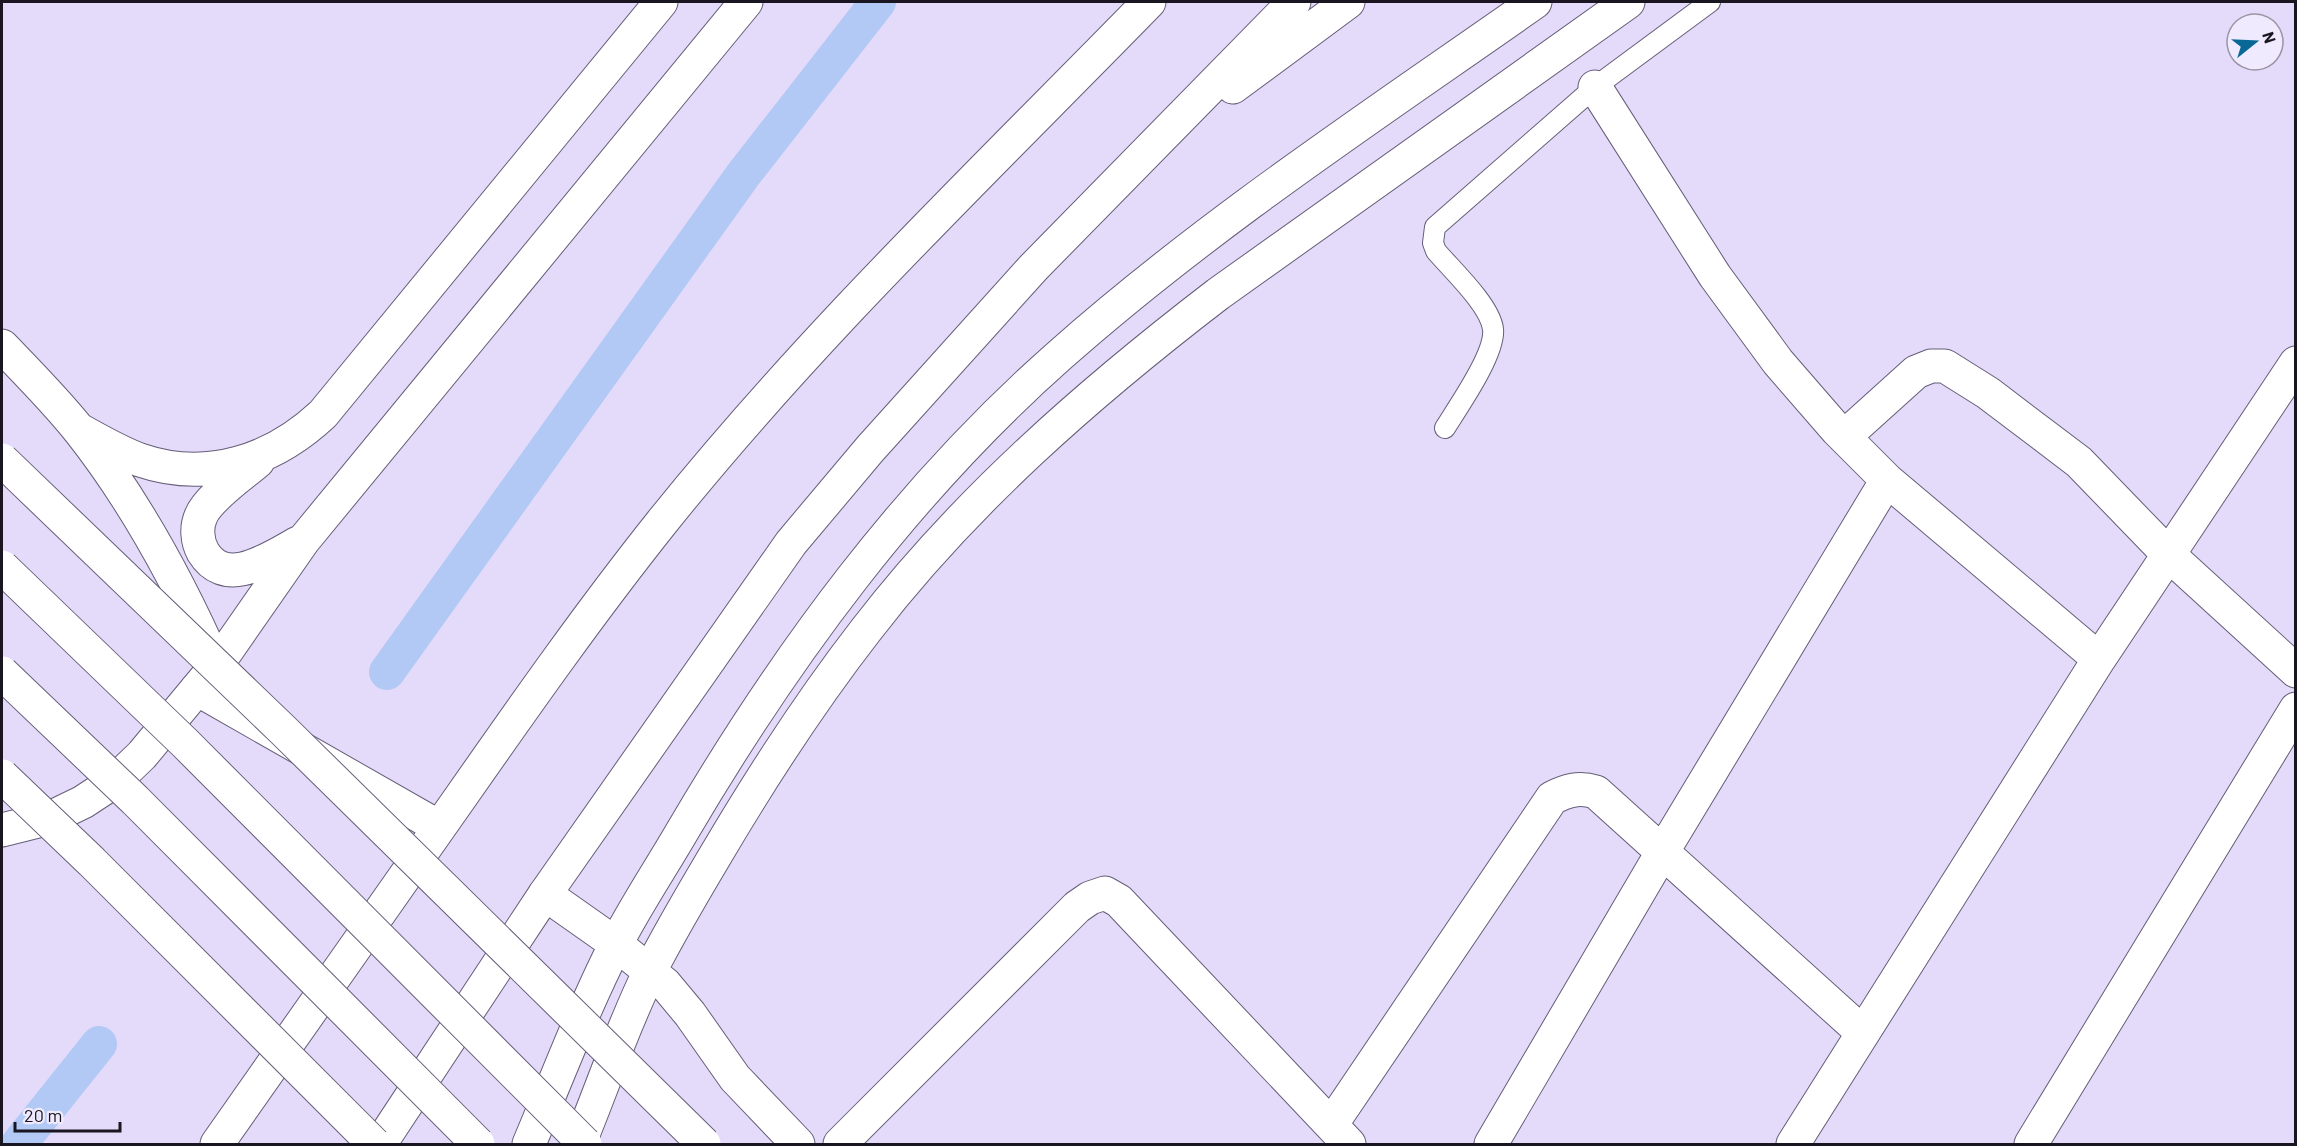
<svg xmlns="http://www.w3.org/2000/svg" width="2297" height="1146" viewBox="0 0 2297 1146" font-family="Barlow,sans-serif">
<rect width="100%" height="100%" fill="#e4dbfa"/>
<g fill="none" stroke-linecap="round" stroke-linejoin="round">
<path stroke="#b2c9f5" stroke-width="36" d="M 387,672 L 743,175 L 878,2
M 19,1144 L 99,1044"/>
<g stroke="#665d78" stroke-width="22">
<path id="service" d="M 1445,428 C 1458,407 1496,353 1493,329 C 1490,305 1452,270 1436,251 L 1433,243 L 1435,227 L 1595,87 L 1710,2"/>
</g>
<g stroke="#665d78" stroke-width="35">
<path id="minor" d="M 1595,87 L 1715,276 L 1778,362 L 1837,430 L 1887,480 L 2099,659
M 1844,437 L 1916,372 L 1931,366 L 1945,366 L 1988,393 L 2079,462 L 2169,555 L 2296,671
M 1331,1125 L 1552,798 C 1568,790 1579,787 1596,792 L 1863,1033
M 840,1144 L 1077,907 L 1090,898 L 1105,893 L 1119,901 L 1349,1144
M 1491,1144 L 1663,851 L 1887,480
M 1793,1144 L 2099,659 L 2296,363
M 2031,1144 L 2296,709"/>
</g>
<g stroke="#665d78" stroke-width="35">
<path id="tertiary" d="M 2,346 C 28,373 55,400 79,430 C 136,502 179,582 216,666
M 78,429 C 98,440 118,452 140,460 C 207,483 273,461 323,414 L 661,2
M 258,461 C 242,475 208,498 201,516 C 196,527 197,541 203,552 C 226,590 270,558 298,543
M 2,830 L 50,818 L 83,802 L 115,781 L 142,755 L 216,666 L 303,541 L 746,2
M 545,894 L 616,944 L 665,984 L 690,1014 L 735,1078 L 798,1144
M 529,1144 C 557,1078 583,1009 616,944 C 636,905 661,868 683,830 C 786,655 907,490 1060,355 C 1208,224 1374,115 1535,2
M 579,1144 C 603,1086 623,1025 651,969 C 671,930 693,893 715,856 C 761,778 810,702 866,630 C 965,501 1089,393 1218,294 L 1628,2"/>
</g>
<g stroke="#665d78" stroke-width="35">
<path id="primary" d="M 1233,87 L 1348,2
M 197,689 L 439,827
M 217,1144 C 298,1029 379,913 460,798 C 525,705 591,611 662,522 C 811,336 983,172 1149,2
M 380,1144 L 545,894 L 791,543 L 870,449 L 1034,267 L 1294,2"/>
</g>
<use href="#service" stroke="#fff" stroke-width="20"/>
<use href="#minor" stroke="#fff" stroke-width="33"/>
<use href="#tertiary" stroke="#fff" stroke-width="33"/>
<use href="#primary" stroke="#fff" stroke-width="33"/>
<g stroke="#665d78" stroke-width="35" stroke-linecap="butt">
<path id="trunk-bridge" d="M 2,460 L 284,731 L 704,1144
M 2,567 L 185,743 L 585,1144
M 2,673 L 135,800 L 478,1144
M 2,776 L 92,862 L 374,1144"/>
</g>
<use href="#trunk-bridge" stroke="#fff" stroke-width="33"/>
</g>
<rect width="2297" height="1146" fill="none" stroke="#191621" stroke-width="6"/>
<g transform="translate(2255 42) rotate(72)"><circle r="28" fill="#efeafd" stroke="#9995a5" stroke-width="1.5"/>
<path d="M0-4.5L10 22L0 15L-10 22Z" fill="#0a6897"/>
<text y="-9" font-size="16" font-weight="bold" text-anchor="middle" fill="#191621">N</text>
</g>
<path d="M15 1122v9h105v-9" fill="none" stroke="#191621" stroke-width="3"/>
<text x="24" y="1122" font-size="18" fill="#191621" stroke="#efeafd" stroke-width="4.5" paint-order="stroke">20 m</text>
</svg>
